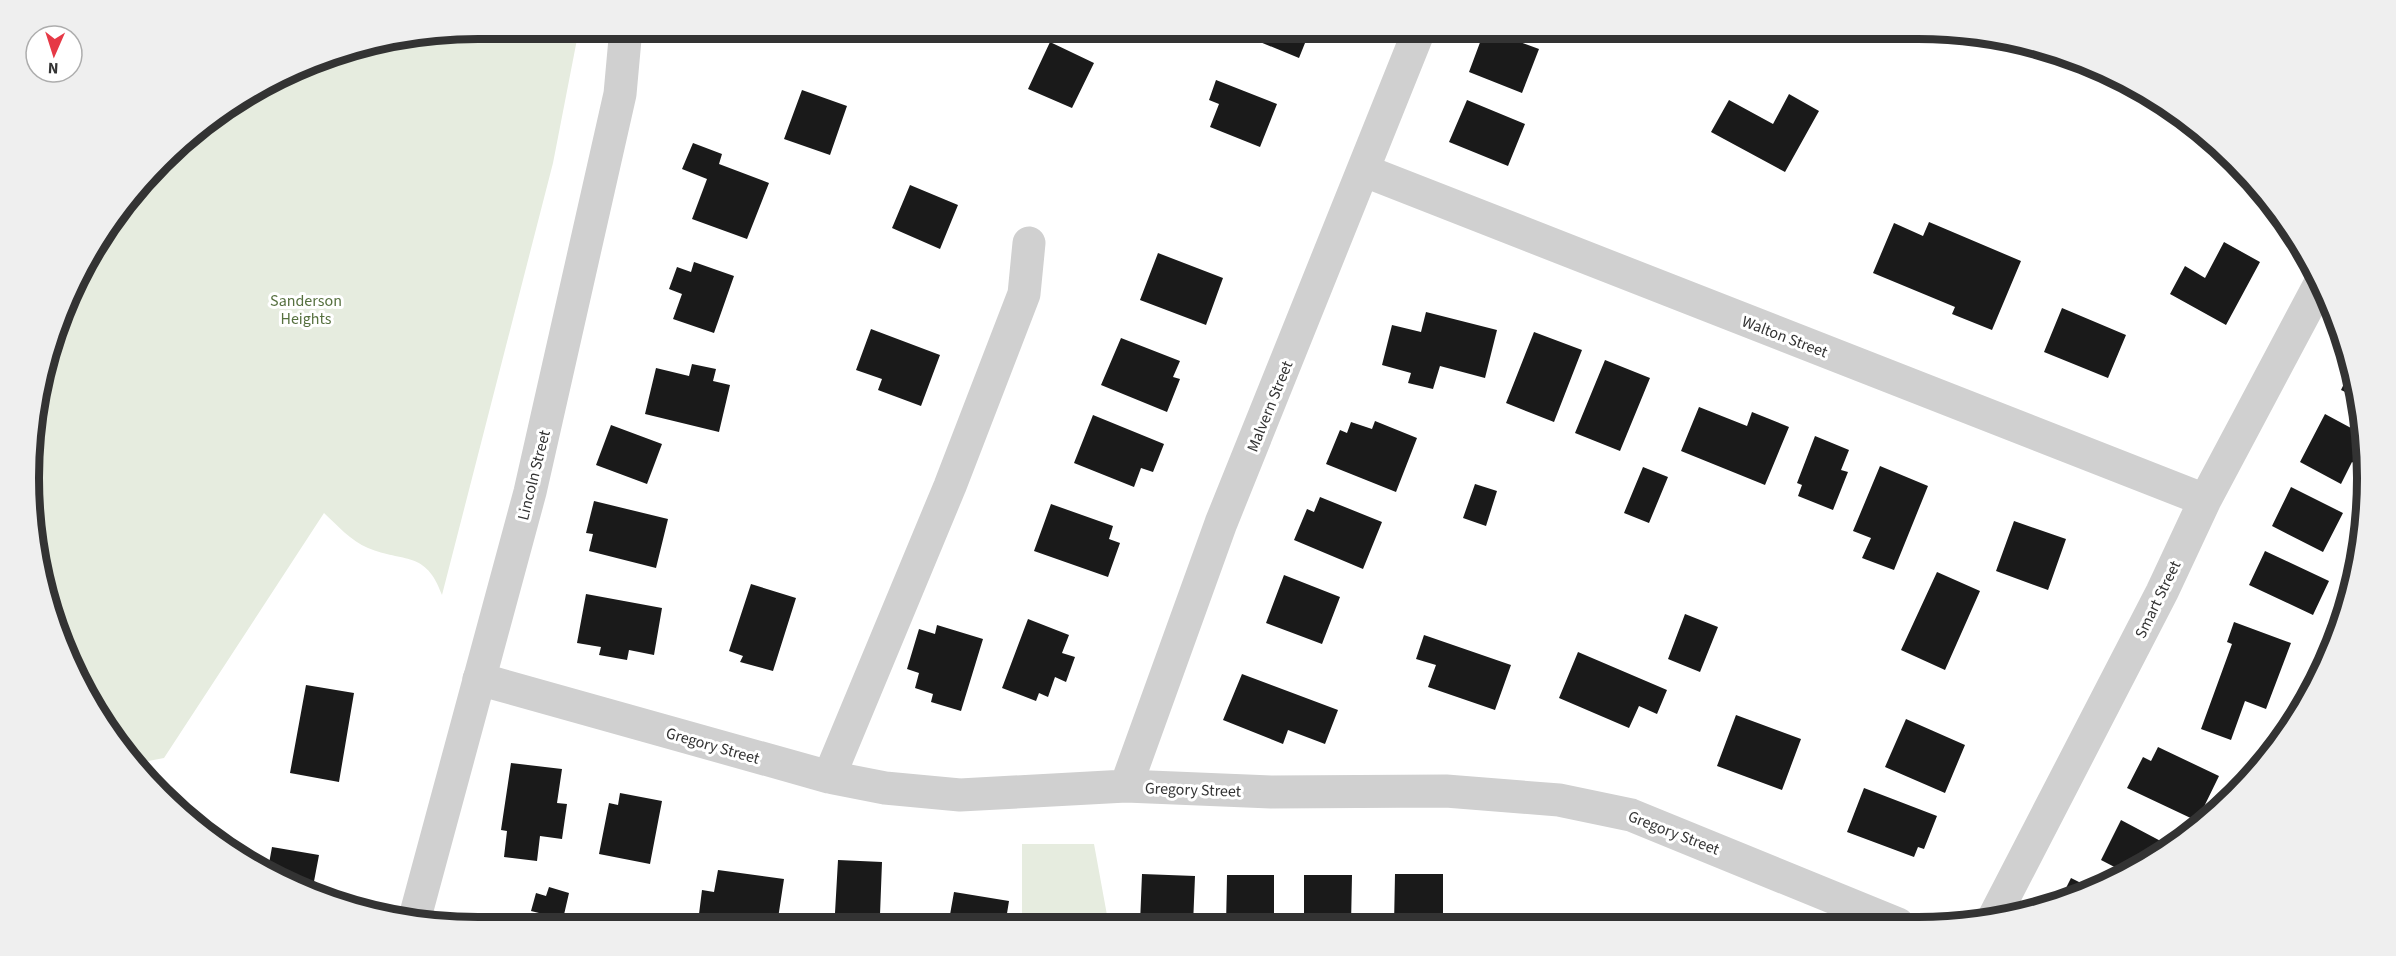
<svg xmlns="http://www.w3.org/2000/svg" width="2396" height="956" viewBox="0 0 2396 956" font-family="'Source Sans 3',sans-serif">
<rect width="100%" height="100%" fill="#fff"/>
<path fill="#e6ecdf" d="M 478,29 L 579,29 L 553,163 L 442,595 C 426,550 404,563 368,548 C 351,541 337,525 324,513 L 164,758 L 138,763 L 104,727 L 63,650 L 37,566 L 32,419 L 52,334 L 89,254 L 182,140 L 254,89 L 333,52 Z
M 1022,844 L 1094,844 L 1109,926 L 1022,926 Z"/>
<path fill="#1a1a1a" d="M 1251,28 L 1311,28 L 1299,58 L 1248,37 Z
M 1485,29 L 1539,49 L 1522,93 L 1469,72 Z
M 1050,42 L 1094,63 L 1072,108 L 1028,89 Z
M 1216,80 L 1277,104 L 1260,147 L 1210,127 L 1219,104 L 1209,100 Z
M 802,90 L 847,106 L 830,155 L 784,139 Z
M 1789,94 L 1819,111 L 1785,172 L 1711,132 L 1729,100 L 1773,124 Z
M 1467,100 L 1525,124 L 1508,166 L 1449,142 Z
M 693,143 L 722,154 L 719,164 L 769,183 L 747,239 L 692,219 L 707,179 L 682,169 Z
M 910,185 L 958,205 L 940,249 L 892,228 Z
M 1929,222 L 2021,261 L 1992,330 L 1952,314 L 1955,307 L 1873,273 L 1894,223 L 1923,236 Z
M 2224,242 L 2260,262 L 2226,325 L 2170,294 L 2185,266 L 2205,278 Z
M 1158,253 L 1223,278 L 1206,325 L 1140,300 Z
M 694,262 L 734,276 L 714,333 L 673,319 L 682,294 L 669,289 L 677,267 L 691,272 Z
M 2062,308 L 2126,335 L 2108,378 L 2044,352 Z
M 1426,312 L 1497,330 L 1485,378 L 1440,366 L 1433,389 L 1408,383 L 1411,373 L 1382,365 L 1392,325 L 1421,332 Z
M 871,329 L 940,355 L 921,406 L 878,390 L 882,379 L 856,370 Z
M 1534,332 L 1582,350 L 1554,422 L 1506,403 Z
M 1121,338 L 1180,361 L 1173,377 L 1180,379 L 1167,412 L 1101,385 Z
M 1605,360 L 1650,378 L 1620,451 L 1575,433 Z
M 692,364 L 716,369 L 713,381 L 730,385 L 719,432 L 645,414 L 656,368 L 689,376 Z
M 2353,365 L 2355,381 L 2358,398 L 2341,390 Z
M 1699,407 L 1747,426 L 1752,412 L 1789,427 L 1765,485 L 1681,451 Z
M 2325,414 L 2364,435 L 2366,470 L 2352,462 L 2341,484 L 2300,462 Z
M 1093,415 L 1164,444 L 1153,472 L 1141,468 L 1134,487 L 1074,463 Z
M 1375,421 L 1417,438 L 1396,492 L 1326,464 L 1340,430 L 1347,433 L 1351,422 L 1372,429 Z
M 611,425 L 662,444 L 647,484 L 596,465 Z
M 1815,436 L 1849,450 L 1841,470 L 1848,472 L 1833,510 L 1798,496 L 1802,485 L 1797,483 Z
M 1880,466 L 1928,486 L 1894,570 L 1862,558 L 1871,538 L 1853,531 Z
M 1643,467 L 1668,477 L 1649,523 L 1624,513 Z
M 1475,484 L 1497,491 L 1486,526 L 1463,518 Z
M 2291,487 L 2343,513 L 2323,552 L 2272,526 Z
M 1320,497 L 1382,522 L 1363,569 L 1294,540 L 1307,509 L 1314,512 Z
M 594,501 L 668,519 L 656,568 L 589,551 L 593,534 L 586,533 Z
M 1051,504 L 1113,526 L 1109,539 L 1120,543 L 1108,577 L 1034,551 Z
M 2014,521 L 2066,539 L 2048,590 L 1996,571 Z
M 2265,551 L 2329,581 L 2313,615 L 2249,585 Z
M 1937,572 L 1980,591 L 1945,670 L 1901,650 Z
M 1284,575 L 1340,597 L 1322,644 L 1266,623 Z
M 751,584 L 796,598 L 773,671 L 740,662 L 743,656 L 729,651 Z
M 586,594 L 662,608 L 654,655 L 629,650 L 627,660 L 599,655 L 601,647 L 577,643 Z
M 1685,614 L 1718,627 L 1700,672 L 1668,659 Z
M 1028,619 L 1069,635 L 1062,653 L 1075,657 L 1066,682 L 1055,677 L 1048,697 L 1039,693 L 1036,701 L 1002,688 Z
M 2234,622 L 2291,643 L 2266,709 L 2245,701 L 2231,740 L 2201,729 L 2232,644 L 2227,642 Z
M 937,625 L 983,639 L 961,711 L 931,702 L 933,694 L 915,688 L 919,673 L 907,669 L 919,629 L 935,634 Z
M 1424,635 L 1511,665 L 1495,710 L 1428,687 L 1436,665 L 1416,659 Z
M 1578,652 L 1667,690 L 1657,714 L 1639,706 L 1629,728 L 1559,698 Z
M 1242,674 L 1338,710 L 1325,744 L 1288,730 L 1283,744 L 1223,720 Z
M 306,685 L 354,693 L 339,782 L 290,773 Z
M 1736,715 L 1801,739 L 1782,790 L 1717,766 Z
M 1906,719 L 1965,745 L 1945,793 L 1885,767 Z
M 2158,747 L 2219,776 L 2197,821 L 2127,788 L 2143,757 L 2151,761 Z
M 511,763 L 562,769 L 557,803 L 567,804 L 562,839 L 540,836 L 537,861 L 504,857 L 507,831 L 501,830 Z
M 1864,788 L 1937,816 L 1924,849 L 1918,847 L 1914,857 L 1847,832 Z
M 620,793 L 662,801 L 650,864 L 599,854 L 609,803 L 618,805 Z
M 2121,820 L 2170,846 L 2128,874 L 2101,860 Z
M 272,847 L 319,855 L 312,892 L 268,869 Z
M 838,860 L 882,862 L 880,915 L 835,913 Z
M 718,870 L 784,879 L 777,925 L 699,914 L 702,890 L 714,892 Z
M 1142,874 L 1195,876 L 1193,925 L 1148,926 L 1148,923 L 1140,923 Z
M 1395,874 L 1443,874 L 1443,925 L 1394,925 Z
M 1227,875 L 1274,875 L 1274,925 L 1226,926 Z
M 1304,875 L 1352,875 L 1351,925 L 1304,925 Z
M 2071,878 L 2093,889 L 2061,898 Z
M 549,887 L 569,893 L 563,919 L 531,911 L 536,893 L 546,896 Z
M 954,892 L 1009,901 L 1005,926 L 948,926 Z
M 1489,920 L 1535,920 L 1535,925 L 1489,925 Z"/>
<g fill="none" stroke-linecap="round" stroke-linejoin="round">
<path stroke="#d0d0d0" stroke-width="33" d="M 1365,171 L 2205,500
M 479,679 L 829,777 L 885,788 L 960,795 L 1126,786 L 1271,792 L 1446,791 L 1559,800 L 1631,815 L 1898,924
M 829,777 L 950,486 L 1024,294 L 1029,243
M 1126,786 L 1221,523 L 1420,28
M 1993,919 L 2162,592 L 2205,500 L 2322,280"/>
<path stroke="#d0d0d0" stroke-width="33" d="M 415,917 L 530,492 L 620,94 L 626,28"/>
</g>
<g text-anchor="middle" stroke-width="6" stroke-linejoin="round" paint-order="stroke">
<g font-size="16" fill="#56703f" stroke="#fff">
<text x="306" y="306">Sanderson<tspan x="306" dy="18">Heights</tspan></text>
</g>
<g font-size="16" fill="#333" stroke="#fff">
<text transform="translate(1785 336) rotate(21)" y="6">Walton Street</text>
<text transform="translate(1269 406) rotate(-68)" y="6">Malvern Street</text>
<text transform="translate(533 475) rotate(-76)" y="6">Lincoln Street</text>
<text transform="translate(2157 599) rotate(-64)" y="6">Smart Street</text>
<text transform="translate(713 745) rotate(16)" y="6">Gregory Street</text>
<text transform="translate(1193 789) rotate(2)" y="6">Gregory Street</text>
<text transform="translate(1674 832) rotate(21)" y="6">Gregory Street</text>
</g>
</g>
<path d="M0 0H2396V956H0ZM478 39H1918A439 439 0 0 1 2357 478V478A439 439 0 0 1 1918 917H478A439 439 0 0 1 39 478V478A439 439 0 0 1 478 39Z" fill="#efefef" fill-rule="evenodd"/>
<path fill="none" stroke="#333" stroke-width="8" d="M478 39H1918A439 439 0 0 1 2357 478V478A439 439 0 0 1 1918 917H478A439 439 0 0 1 39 478V478A439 439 0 0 1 478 39Z"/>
<g transform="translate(54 54) rotate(183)"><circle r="28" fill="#ffffff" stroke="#adadad" stroke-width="1.5"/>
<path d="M0-4.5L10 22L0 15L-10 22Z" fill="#e63946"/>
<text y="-9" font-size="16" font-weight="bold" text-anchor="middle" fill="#333333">N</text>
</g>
</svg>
